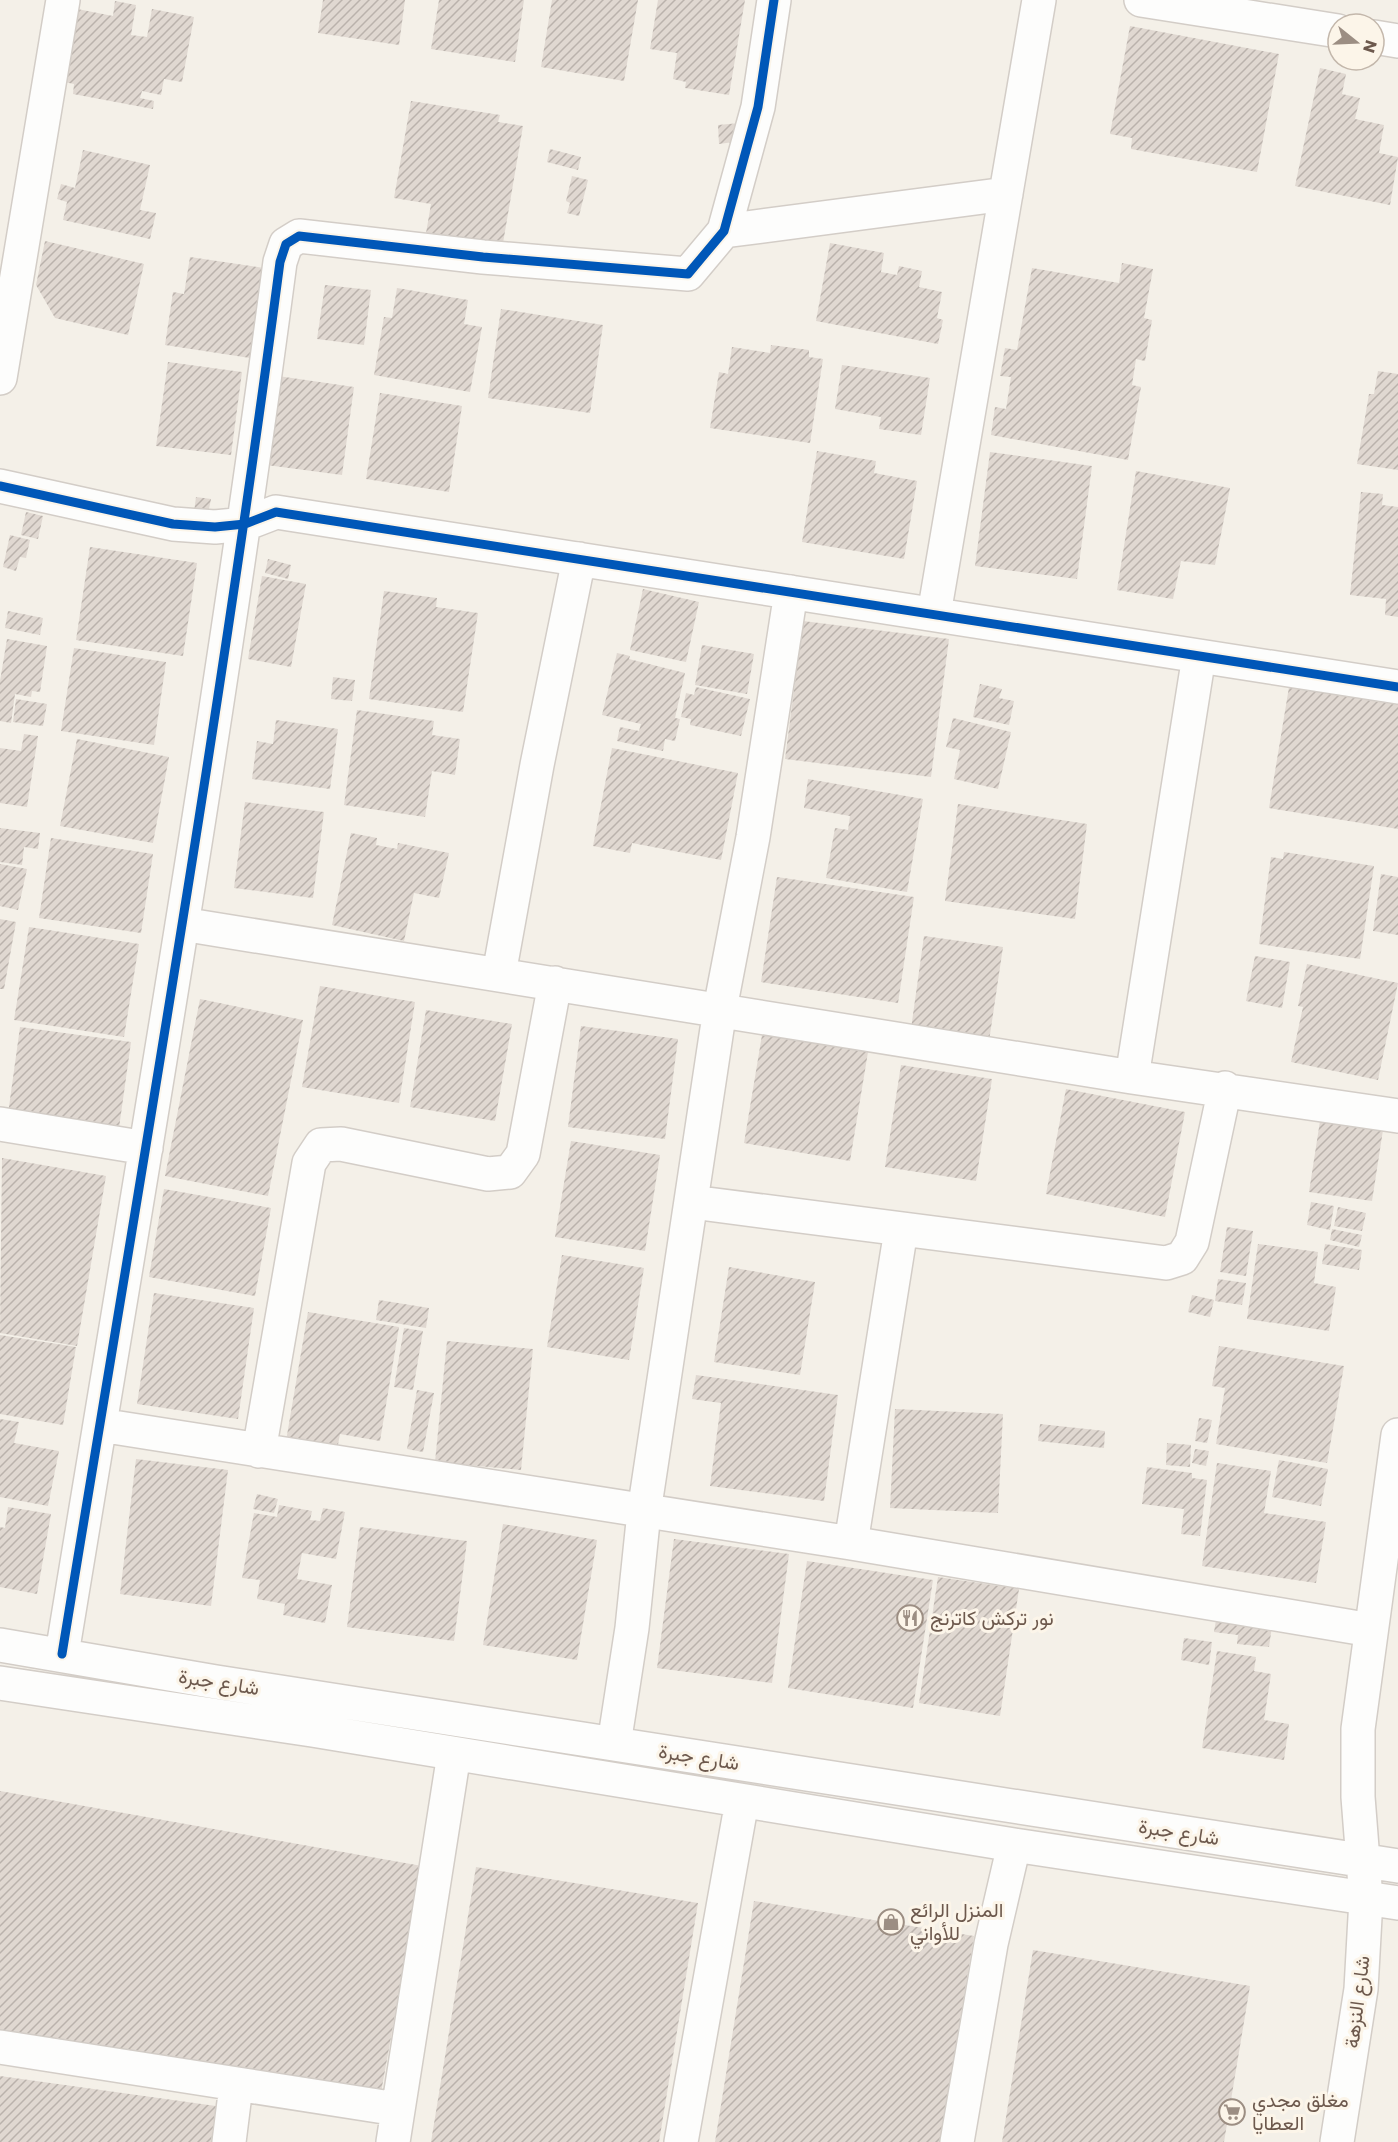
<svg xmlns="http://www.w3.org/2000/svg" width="1398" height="2142" viewBox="0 0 1398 2142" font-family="Poppins,Vazirmatn,sans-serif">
<defs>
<pattern id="building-hatch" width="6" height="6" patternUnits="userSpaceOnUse" patternTransform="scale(1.5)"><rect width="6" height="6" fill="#e0d8d1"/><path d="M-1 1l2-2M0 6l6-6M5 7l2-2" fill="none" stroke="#bab2ac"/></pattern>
</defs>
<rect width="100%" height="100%" fill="#f4f0e8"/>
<path fill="url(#building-hatch)" d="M 323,0 L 405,0 L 399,45 L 318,33 Z
M 439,0 L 524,0 L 515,62 L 431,49 Z
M 552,0 L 638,0 L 624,81 L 541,67 Z
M 658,0 L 745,0 L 729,95 L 685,88 L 686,82 L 673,79 L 677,53 L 650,49 Z
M 115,1 L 136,5 L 131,35 L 147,37 L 152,9 L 194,17 L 182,82 L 164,79 L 161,95 L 142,91 L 140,98 L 154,101 L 153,109 L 73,94 L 74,84 L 54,80 L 67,7 L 113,16 Z
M 1130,26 L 1279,54 L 1257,172 L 1131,149 L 1132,138 L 1110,134 Z
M 1320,68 L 1346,74 L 1342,94 L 1360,98 L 1355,119 L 1384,125 L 1379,153 L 1398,157 L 1390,205 L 1295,186 Z
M 411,101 L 500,115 L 498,122 L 523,126 L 503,243 L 480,240 L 478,248 L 425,239 L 431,204 L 394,198 Z
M 740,123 L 741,141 L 719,144 L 718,125 Z
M 550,149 L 581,157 L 578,170 L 547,162 Z
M 83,150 L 150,165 L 140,210 L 156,213 L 150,239 L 63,220 L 67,202 L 57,199 L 61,184 L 75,188 Z
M 572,176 L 588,180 L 579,216 L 567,213 L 570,203 L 566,201 Z
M 45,241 L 144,264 L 128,335 L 55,318 L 36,285 Z
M 830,243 L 884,253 L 881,272 L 897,275 L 899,266 L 922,271 L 919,287 L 942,292 L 937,318 L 943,320 L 938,344 L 816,321 Z
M 190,257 L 264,268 L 250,358 L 165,345 L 173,292 L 184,294 Z
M 1122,263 L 1153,269 L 1144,318 L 1152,320 L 1145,361 L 1136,359 L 1132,385 L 1141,387 L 1128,460 L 991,435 L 995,407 L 1006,409 L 1011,377 L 1000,376 L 1005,348 L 1017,350 L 1032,268 L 1119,283 Z
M 325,285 L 371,290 L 364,345 L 317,339 Z
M 397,288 L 468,300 L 464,324 L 482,327 L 470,392 L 374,375 L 384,317 L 392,318 Z
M 501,309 L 603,325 L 590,413 L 488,398 Z
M 771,345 L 809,350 L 809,357 L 823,359 L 810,443 L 710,428 L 719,372 L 728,374 L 732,347 L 770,353 Z
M 168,362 L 242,372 L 231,455 L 156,446 Z
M 842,365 L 930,378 L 921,435 L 879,429 L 881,417 L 835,409 Z
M 1378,371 L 1398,374 L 1398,470 L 1357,464 L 1369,394 L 1374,394 Z
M 271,375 L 354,387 L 342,475 L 259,464 Z
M 380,393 L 462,406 L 449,492 L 366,479 Z
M 817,451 L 876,461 L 874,473 L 917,481 L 904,559 L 802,542 Z
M 990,452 L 1092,466 L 1077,579 L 975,566 Z
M 1136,471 L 1230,488 L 1215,565 L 1181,561 L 1173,599 L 1117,590 Z
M 1361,492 L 1383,494 L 1382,505 L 1398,507 L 1398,617 L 1385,615 L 1386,599 L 1350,595 Z
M 196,497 L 211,499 L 208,514 L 194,512 Z
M 26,512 L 43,516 L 38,539 L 21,535 Z
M 10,535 L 30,540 L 26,558 L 20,557 L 16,571 L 3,567 Z
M 90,547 L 197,563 L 183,656 L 76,640 Z
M 268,559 L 291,565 L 288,579 L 265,573 Z
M 262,576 L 306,584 L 291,667 L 248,659 Z
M 643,589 L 699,602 L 686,662 L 630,650 Z
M 384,591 L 437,598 L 436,607 L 478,613 L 463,712 L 369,699 Z
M 8,611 L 43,618 L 40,635 L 5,628 Z
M 803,621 L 949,639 L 931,777 L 785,759 Z
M 7,639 L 47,646 L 40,692 L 32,691 L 31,697 L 15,694 L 11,723 L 0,721 L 0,681 Z
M 702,645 L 754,654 L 747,694 L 695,685 Z
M 74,648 L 166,662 L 154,745 L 61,731 Z
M 617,653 L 630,656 L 629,659 L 685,673 L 675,718 L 680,719 L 675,741 L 665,739 L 663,751 L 617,741 L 620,727 L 639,731 L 641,724 L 602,715 Z
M 333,677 L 355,680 L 352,701 L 331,699 Z
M 980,684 L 1002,689 L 999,698 L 1014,701 L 1009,725 L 973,717 Z
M 696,687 L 750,699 L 741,736 L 690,725 L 691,719 L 681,717 L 686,693 L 694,695 Z
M 1289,687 L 1398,705 L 1398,829 L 1269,808 Z
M 16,699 L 47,704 L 43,726 L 13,722 Z
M 357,710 L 434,721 L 432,735 L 460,739 L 455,775 L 432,771 L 425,817 L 344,805 Z
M 953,718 L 1011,732 L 998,789 L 954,779 L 960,750 L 946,747 Z
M 276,720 L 338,729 L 330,789 L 252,779 L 257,741 L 273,744 Z
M 24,734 L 38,736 L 27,807 L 0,803 L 0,748 L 21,751 Z
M 77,739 L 169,757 L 153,843 L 60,826 Z
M 612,748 L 738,773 L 721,860 L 632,843 L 630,853 L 593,846 Z
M 808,779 L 923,799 L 907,892 L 826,878 L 835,828 L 848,830 L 850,816 L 804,808 Z
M 245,802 L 324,812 L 313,898 L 234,888 Z
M 958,804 L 1087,824 L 1075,919 L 945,901 Z
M 0,828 L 40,833 L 38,849 L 24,847 L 22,865 L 0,862 Z
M 351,833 L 377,838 L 376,845 L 397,849 L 398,843 L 449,853 L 439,898 L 414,893 L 404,941 L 332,925 Z
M 51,838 L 153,854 L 141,933 L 39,918 Z
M 1284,852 L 1374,866 L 1360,959 L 1259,944 L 1271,857 L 1283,859 Z
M 0,864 L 27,869 L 18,910 L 0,906 Z
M 1381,874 L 1398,877 L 1398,935 L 1373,931 Z
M 777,877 L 914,897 L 898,1003 L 761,982 Z
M 0,919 L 16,922 L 4,989 L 0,989 Z
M 29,927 L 139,944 L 124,1037 L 14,1020 Z
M 924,936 L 1003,947 L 988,1048 L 910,1036 Z
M 1255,956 L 1290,962 L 1282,1008 L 1246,1001 Z
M 1307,964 L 1398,983 L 1378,1080 L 1291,1062 L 1303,1007 L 1298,1006 Z
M 320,986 L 415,1002 L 399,1103 L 302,1087 Z
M 200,999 L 303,1020 L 268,1196 L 165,1176 Z
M 426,1010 L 512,1024 L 495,1121 L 410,1107 Z
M 581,1026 L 678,1039 L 665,1139 L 568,1127 Z
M 20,1027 L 131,1042 L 119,1128 L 8,1114 Z
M 762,1035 L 868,1052 L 850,1161 L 744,1143 Z
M 901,1065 L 992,1079 L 976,1181 L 885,1167 Z
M 1066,1089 L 1185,1112 L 1165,1217 L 1046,1194 Z
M 1320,1121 L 1383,1130 L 1372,1201 L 1309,1192 Z
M 571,1141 L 660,1155 L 645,1251 L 555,1237 Z
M 2,1158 L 106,1176 L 77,1346 L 0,1333 Z
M 164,1189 L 271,1208 L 255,1296 L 149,1277 Z
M 1311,1202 L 1334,1206 L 1330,1230 L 1307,1225 Z
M 1338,1207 L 1366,1213 L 1362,1231 L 1334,1226 Z
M 1227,1227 L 1253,1231 L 1246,1276 L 1220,1272 Z
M 1332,1229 L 1362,1235 L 1359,1247 L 1330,1240 Z
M 1258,1244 L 1318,1252 L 1314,1283 L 1336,1287 L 1329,1331 L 1247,1319 Z
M 1325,1244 L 1362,1250 L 1359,1270 L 1322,1264 Z
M 562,1255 L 644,1268 L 629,1360 L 547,1347 Z
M 729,1267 L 815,1282 L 800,1375 L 714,1362 Z
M 1218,1279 L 1246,1283 L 1242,1305 L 1215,1301 Z
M 154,1293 L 254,1308 L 238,1419 L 137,1404 Z
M 1192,1295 L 1214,1300 L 1210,1317 L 1188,1312 Z
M 379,1300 L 429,1308 L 426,1328 L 376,1320 Z
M 308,1312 L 399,1327 L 380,1441 L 340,1434 L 337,1450 L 286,1441 Z
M 404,1328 L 423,1331 L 413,1390 L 394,1387 Z
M 0,1335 L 76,1347 L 63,1425 L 0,1414 Z
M 447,1341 L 533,1349 L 521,1470 L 435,1462 Z
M 1219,1346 L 1344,1366 L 1327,1463 L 1216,1444 L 1225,1388 L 1212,1386 Z
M 696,1375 L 838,1395 L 824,1501 L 710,1486 L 721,1403 L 692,1399 Z
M 417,1390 L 434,1393 L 423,1452 L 407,1449 Z
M 895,1409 L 1003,1414 L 998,1513 L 890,1508 Z
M 1199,1418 L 1212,1420 L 1207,1443 L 1195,1441 Z
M 0,1419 L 19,1422 L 14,1443 L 59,1451 L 48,1506 L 0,1497 Z
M 1040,1424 L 1105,1431 L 1104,1448 L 1038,1441 Z
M 1167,1443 L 1191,1445 L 1190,1467 L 1166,1465 Z
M 1195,1449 L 1209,1451 L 1206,1466 L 1192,1463 Z
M 136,1459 L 228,1470 L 211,1606 L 120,1594 Z
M 1279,1460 L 1328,1469 L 1321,1506 L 1272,1497 Z
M 1217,1463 L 1271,1471 L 1264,1513 L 1326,1522 L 1316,1583 L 1202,1566 Z
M 1147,1467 L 1192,1473 L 1192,1478 L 1207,1480 L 1200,1536 L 1181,1534 L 1184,1509 L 1142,1504 Z
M 257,1494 L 278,1499 L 274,1513 L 253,1509 Z
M 279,1505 L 312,1511 L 310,1520 L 320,1521 L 323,1508 L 345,1512 L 336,1559 L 302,1553 L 297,1579 L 332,1585 L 325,1623 L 283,1615 L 285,1604 L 257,1599 L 260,1580 L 242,1578 L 254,1513 L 277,1517 Z
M 8,1507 L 51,1514 L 37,1594 L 0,1587 L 0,1527 L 5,1528 Z
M 503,1524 L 597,1540 L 577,1660 L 483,1645 Z
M 360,1527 L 467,1541 L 454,1641 L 347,1627 Z
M 674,1539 L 789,1554 L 772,1683 L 657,1668 Z
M 807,1561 L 933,1580 L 913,1708 L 788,1688 Z
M 938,1577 L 1019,1589 L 1000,1716 L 919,1703 Z
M 1216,1620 L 1272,1626 L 1269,1647 L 1237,1644 L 1238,1635 L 1214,1632 Z
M 1184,1638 L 1212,1642 L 1209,1665 L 1181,1660 Z
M 1217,1651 L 1256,1657 L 1254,1671 L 1271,1674 L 1264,1720 L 1289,1724 L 1284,1760 L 1202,1748 Z
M 0,1791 L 422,1866 L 380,2098 L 0,2030 Z
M 476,1867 L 698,1903 L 659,2142 L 431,2142 Z
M 754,1901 L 974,1936 L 940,2142 L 715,2142 Z
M 1033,1950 L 1250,1986 L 1224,2142 L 1002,2142 Z
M 0,2076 L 216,2106 L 211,2142 L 0,2142 Z"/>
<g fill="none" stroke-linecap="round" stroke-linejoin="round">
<g stroke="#d3cdc7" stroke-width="36">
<path id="minor" d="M 1141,0 L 1338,31
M 1374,37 L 1398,41
M 724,231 L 1006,194
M 0,378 L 63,0
M 0,486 L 173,524 L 215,527 L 245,524 L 276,512 L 1398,687
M 934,614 L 1039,0
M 182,924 L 1132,1077 L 1398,1116
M 499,974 L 537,765 L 579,559
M 1132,1077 L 1199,656
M 0,1124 L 146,1148
M 692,1202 L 1166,1263 L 1182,1258 L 1192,1242 L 1225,1088
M 100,1425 L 851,1543 L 1371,1630
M 259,1451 L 309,1163 L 321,1145 L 341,1144 L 488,1174 L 510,1172 L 523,1154 L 555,983
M 851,1543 L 901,1230
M 0,1645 L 216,1682 L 1398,1866
M 62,1654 C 138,1190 219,727 280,262 L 286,244 L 299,236 L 483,257 L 688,274 L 724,231 L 758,107 L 774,0
M 0,1683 L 312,1730 L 1014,1845 L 1398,1903
M 614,1744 L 632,1628 L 644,1512 L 720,1009 L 753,837 L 791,592
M 0,2047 L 397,2109
M 229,2142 L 236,2086
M 393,2142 L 454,1754
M 681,2142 L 742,1801
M 957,2142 L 991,1944 L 1014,1845
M 1337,2142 L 1361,1989 L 1366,1899 L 1358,1797 L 1358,1729 L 1398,1435"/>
</g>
<use href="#minor" stroke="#fdfdfc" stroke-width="33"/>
<g stroke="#fcf5e9" stroke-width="13">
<path id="cycleway" d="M 0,486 L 173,524 L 215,527 L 245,524 L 276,512 L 1398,687
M 62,1654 C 138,1190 219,727 280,262 L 286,244 L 299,236 L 483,257 L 688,274 L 724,231 L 758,107 L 774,0"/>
</g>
<use href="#cycleway" stroke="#0057b8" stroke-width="9"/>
</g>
<defs>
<g id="restaurant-ring" transform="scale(1.35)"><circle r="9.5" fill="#fcf5e9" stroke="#9c8e83" stroke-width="1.5"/><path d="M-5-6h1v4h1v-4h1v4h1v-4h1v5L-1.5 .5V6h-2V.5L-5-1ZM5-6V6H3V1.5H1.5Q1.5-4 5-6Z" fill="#9c8e83"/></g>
<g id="shop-ring" transform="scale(1.35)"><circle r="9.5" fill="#fcf5e9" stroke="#9c8e83" stroke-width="1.5"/><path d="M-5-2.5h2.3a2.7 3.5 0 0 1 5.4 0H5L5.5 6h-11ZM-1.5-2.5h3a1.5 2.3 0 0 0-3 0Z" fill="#9c8e83"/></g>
<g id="supermarket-ring" transform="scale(1.35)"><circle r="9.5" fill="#fcf5e9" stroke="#9c8e83" stroke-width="1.5"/><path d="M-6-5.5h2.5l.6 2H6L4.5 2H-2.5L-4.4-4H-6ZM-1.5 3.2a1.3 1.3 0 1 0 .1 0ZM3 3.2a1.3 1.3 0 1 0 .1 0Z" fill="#9c8e83"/></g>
</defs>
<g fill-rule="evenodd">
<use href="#restaurant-ring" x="910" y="1618"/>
<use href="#shop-ring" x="891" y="1922"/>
<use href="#supermarket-ring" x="1232" y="2112"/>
</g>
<g text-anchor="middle" stroke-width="6" stroke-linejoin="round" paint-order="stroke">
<g font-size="20" fill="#6d594d" stroke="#fcf5e9" text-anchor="start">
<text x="930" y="1625">نور تركش كاترنج</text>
<text x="910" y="1917">المنزل الرائع<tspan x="910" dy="23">للأواني</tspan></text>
<text x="1252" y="2107">مغلق مجدي<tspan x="1252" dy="23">العطايا</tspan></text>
</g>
<g font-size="20" fill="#6d594d" stroke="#fcf5e9">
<text transform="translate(219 1682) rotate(9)" y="7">شارع جبرة</text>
<text transform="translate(699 1757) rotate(9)" y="7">شارع جبرة</text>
<text transform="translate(1179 1832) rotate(9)" y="7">شارع جبرة</text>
<text transform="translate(1357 2002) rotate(-83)" y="7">شارع النزهة</text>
</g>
</g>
<g transform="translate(1356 42) rotate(108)"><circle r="28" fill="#fcf5e9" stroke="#c3b7ab" stroke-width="1.5"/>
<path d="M0-4.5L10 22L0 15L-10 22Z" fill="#9c8e83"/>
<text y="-9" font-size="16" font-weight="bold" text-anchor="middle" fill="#6d594d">N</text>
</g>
</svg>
